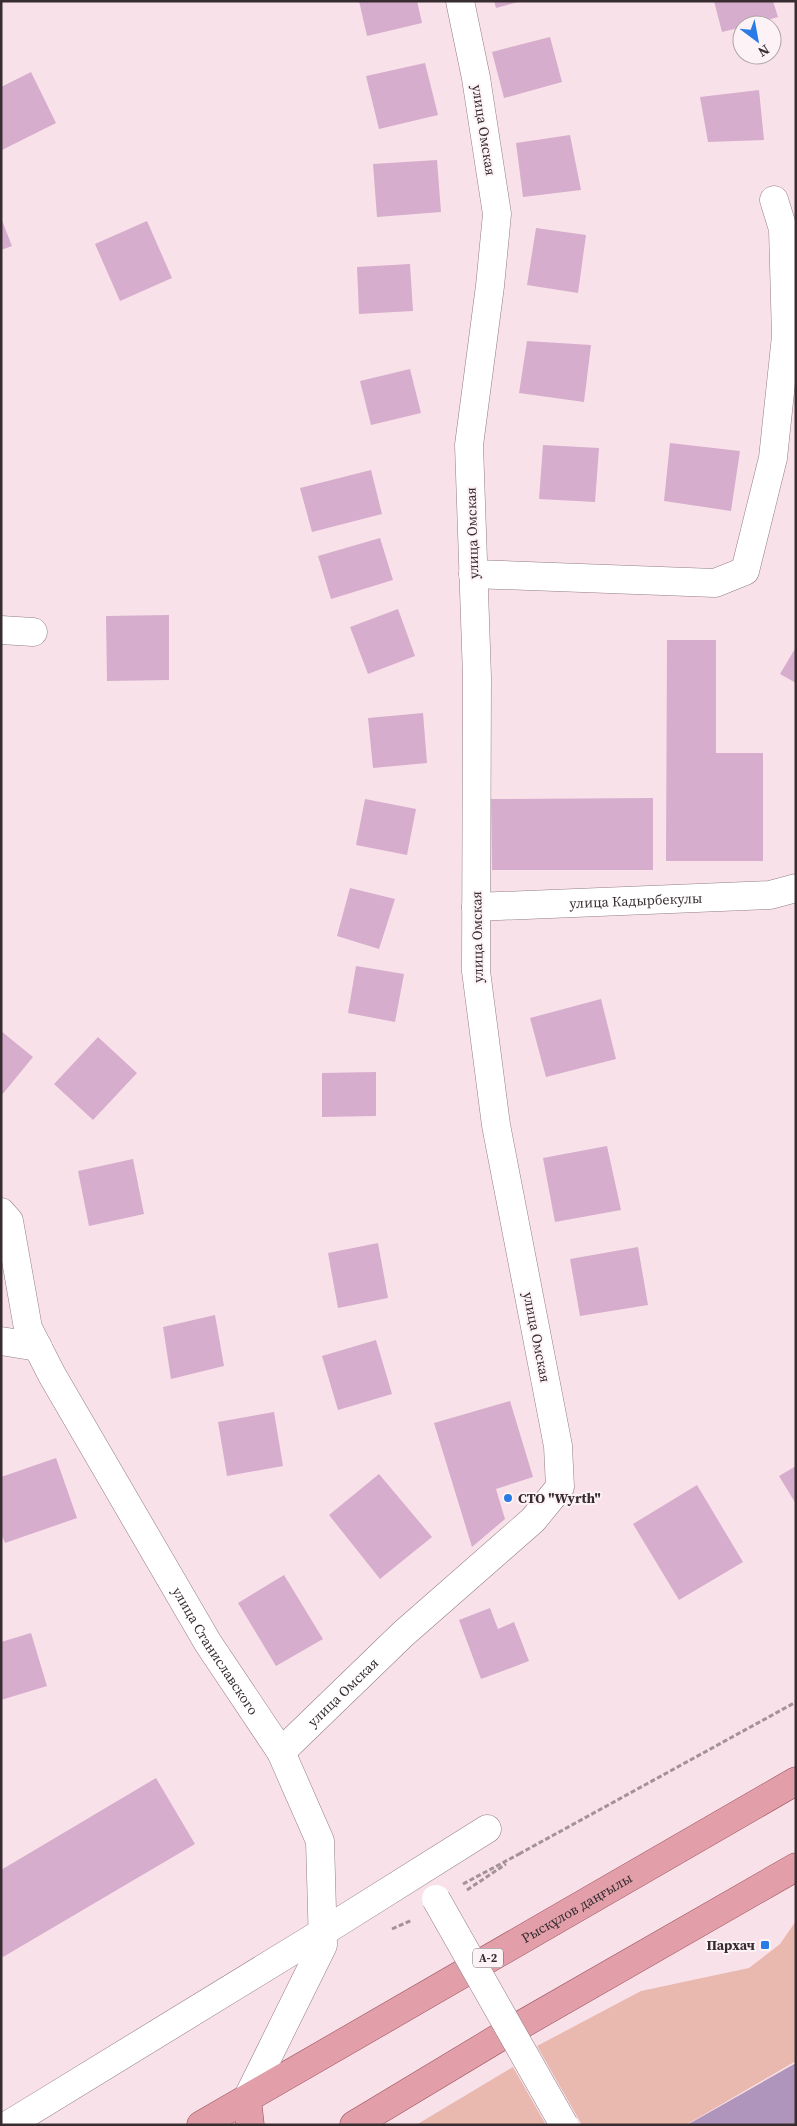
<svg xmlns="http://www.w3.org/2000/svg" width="797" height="2126" viewBox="0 0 797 2126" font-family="'Source Serif 4',serif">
<rect width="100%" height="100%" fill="#f9e1ea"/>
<path fill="#e9b8ae" d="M 796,1921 L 796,2061 L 686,2125 L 582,2125 L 537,2046 L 641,1991 L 749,1968 L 780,1944 Z
M 513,2067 L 546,2125 L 416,2125 Z"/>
<path fill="#af94bb" d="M 796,2063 L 796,2125 L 687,2125 Z"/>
<path fill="#d6adcc" d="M 359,1 L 417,1 L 422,23 L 367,36 Z
M 494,1 L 518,1 L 518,2 L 496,8 Z
M 714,1 L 773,1 L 778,17 L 750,25 L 742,25 L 742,27 L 722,32 Z
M 550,37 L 562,82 L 504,98 L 492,52 Z
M 425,63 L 438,115 L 379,129 L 366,76 Z
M 31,72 L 56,123 L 2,150 L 1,87 Z
M 759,90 L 764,140 L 708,142 L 700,97 Z
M 570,135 L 581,190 L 523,197 L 516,143 Z
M 437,160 L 441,212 L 377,217 L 373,164 Z
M 1,218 L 12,246 L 1,250 Z
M 147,221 L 172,278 L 120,301 L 95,244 Z
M 536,228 L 586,235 L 578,293 L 527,285 Z
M 410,264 L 413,311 L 359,314 L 357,267 Z
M 527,341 L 591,345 L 584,402 L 519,393 Z
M 410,369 L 421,413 L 371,425 L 360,381 Z
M 670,443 L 740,451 L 731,511 L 664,501 Z
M 543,445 L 599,448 L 595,502 L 539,499 Z
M 371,470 L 382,514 L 312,532 L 300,488 Z
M 380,538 L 393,580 L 331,599 L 318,556 Z
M 398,609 L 415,656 L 368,674 L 350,627 Z
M 169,615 L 169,680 L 107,681 L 106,616 Z
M 667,640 L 716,640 L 716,753 L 763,753 L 763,861 L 666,861 Z
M 796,647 L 796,683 L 780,674 Z
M 423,713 L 427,763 L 373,768 L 368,718 Z
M 653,798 L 653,870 L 492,870 L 491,799 Z
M 365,799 L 416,809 L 407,855 L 356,845 Z
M 350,888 L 395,899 L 379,949 L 337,936 Z
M 356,966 L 404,974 L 395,1022 L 348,1013 Z
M 601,999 L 616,1059 L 546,1077 L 530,1018 Z
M 1,1031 L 33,1057 L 1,1096 Z
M 98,1037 L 137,1073 L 93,1120 L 54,1084 Z
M 376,1072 L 376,1116 L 322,1117 L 322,1073 Z
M 607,1146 L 621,1210 L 555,1222 L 543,1158 Z
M 133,1159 L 144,1214 L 89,1226 L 78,1171 Z
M 378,1243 L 388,1298 L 338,1308 L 328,1253 Z
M 638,1247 L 648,1305 L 580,1316 L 570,1259 Z
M 215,1315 L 224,1366 L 171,1379 L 163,1327 Z
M 376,1340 L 392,1394 L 338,1410 L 322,1356 Z
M 510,1401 L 533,1477 L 496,1489 L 505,1519 L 472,1547 L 434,1423 Z
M 274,1412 L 283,1466 L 227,1476 L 218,1422 Z
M 56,1458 L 77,1518 L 5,1543 L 1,1533 L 1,1477 Z
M 796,1466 L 796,1504 L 779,1476 Z
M 379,1474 L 432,1537 L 380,1579 L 329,1515 Z
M 697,1485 L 743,1562 L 679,1600 L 633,1524 Z
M 284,1575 L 323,1639 L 276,1666 L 238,1603 Z
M 490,1608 L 498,1629 L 514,1622 L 529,1661 L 481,1679 L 459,1620 Z
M 31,1633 L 47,1686 L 1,1700 L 1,1642 Z
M 156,1778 L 195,1844 L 3,1957 L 1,1954 L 1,1870 Z"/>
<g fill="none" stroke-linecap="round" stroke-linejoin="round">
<g stroke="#937d85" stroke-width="29">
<g id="minor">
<path d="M 473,574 L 715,583 L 745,571 L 773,458 L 786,336 L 783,229 L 774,200"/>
<path d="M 1,630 L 33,632"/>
<path id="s1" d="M 476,907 L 770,895 L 796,888"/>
<path id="s2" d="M 1,1212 L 9,1221 L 28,1328 L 52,1375 L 208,1643 L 281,1752 L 320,1841 L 323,1945 L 247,2099"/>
<path d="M 1,1341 L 38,1347"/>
<path id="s3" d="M 281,1752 L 403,1634 L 533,1520 L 560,1487 L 558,1446 L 496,1125 L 476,971 L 477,677 L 469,445 L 490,286 L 497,214 L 476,78 L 460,1"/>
<path d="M 8,2125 L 323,1932 L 487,1829"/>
</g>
</g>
<g stroke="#9a4e59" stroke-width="29">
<g id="major">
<path d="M 247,2099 L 250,2125"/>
<path id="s4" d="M 201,2125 L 796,1781"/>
<path d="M 354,2125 L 505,2034 L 796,1867"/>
</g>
</g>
<path stroke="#a49299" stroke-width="3" stroke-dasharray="5 2.5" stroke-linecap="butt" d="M 519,1854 L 796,1702
M 463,1884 L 521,1853
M 467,1890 L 506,1864
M 392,1929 L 412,1920"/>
<use href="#minor" stroke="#fff" stroke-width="28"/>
<use href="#major" stroke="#e29fa9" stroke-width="28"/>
<g stroke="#937d85" stroke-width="29" stroke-linecap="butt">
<path id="minor-bridge" d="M 436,1899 L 564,2125"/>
</g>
<use href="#minor-bridge" stroke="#fff" stroke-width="28"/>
</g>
<g fill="#2b7be7" stroke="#fdf2f6" stroke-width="2">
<circle cx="508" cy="1498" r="5"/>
<rect x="760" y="1940" width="10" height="10" rx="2.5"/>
</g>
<g text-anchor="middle" stroke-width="4" stroke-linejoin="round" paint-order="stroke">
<rect fill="#fdf2f6" stroke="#72686c" stroke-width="1" x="473" y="1948.5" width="30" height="19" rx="4"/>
<g font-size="12" font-weight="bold" fill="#372d31">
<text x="488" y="1962">A-2</text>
</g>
<g font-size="14" fill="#372d31" stroke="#fdf2f6">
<text transform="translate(484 130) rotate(81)" y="5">улица Омская</text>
<text transform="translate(472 533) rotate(-92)" y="5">улица Омская</text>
<text dy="5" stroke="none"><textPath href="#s1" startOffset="160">улица Кадырбекулы</textPath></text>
<text transform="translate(477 937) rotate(-91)" y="5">улица Омская</text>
<text transform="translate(537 1337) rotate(79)" y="5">улица Омская</text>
<text dy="5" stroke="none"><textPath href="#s2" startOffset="494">улица Станиславского</textPath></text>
<text dy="5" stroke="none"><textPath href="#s3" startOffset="86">улица Омская</textPath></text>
<text dy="5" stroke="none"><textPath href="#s4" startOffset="434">Рысқұлов даңғылы</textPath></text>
</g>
<g font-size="14" font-weight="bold" fill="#372d31" stroke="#fdf2f6" text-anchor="start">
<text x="518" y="1503">СТО "Wyrth"</text>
<text x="755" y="1950" text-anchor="end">Пархач</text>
</g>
</g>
<rect width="797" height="2126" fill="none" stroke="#372d31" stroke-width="5"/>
<g transform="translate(757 40) rotate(148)"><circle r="24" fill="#fdf2f6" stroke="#aea3a7"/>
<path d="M0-4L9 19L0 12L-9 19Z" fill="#2b7be7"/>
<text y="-8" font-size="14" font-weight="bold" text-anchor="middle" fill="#372d31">N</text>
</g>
</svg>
